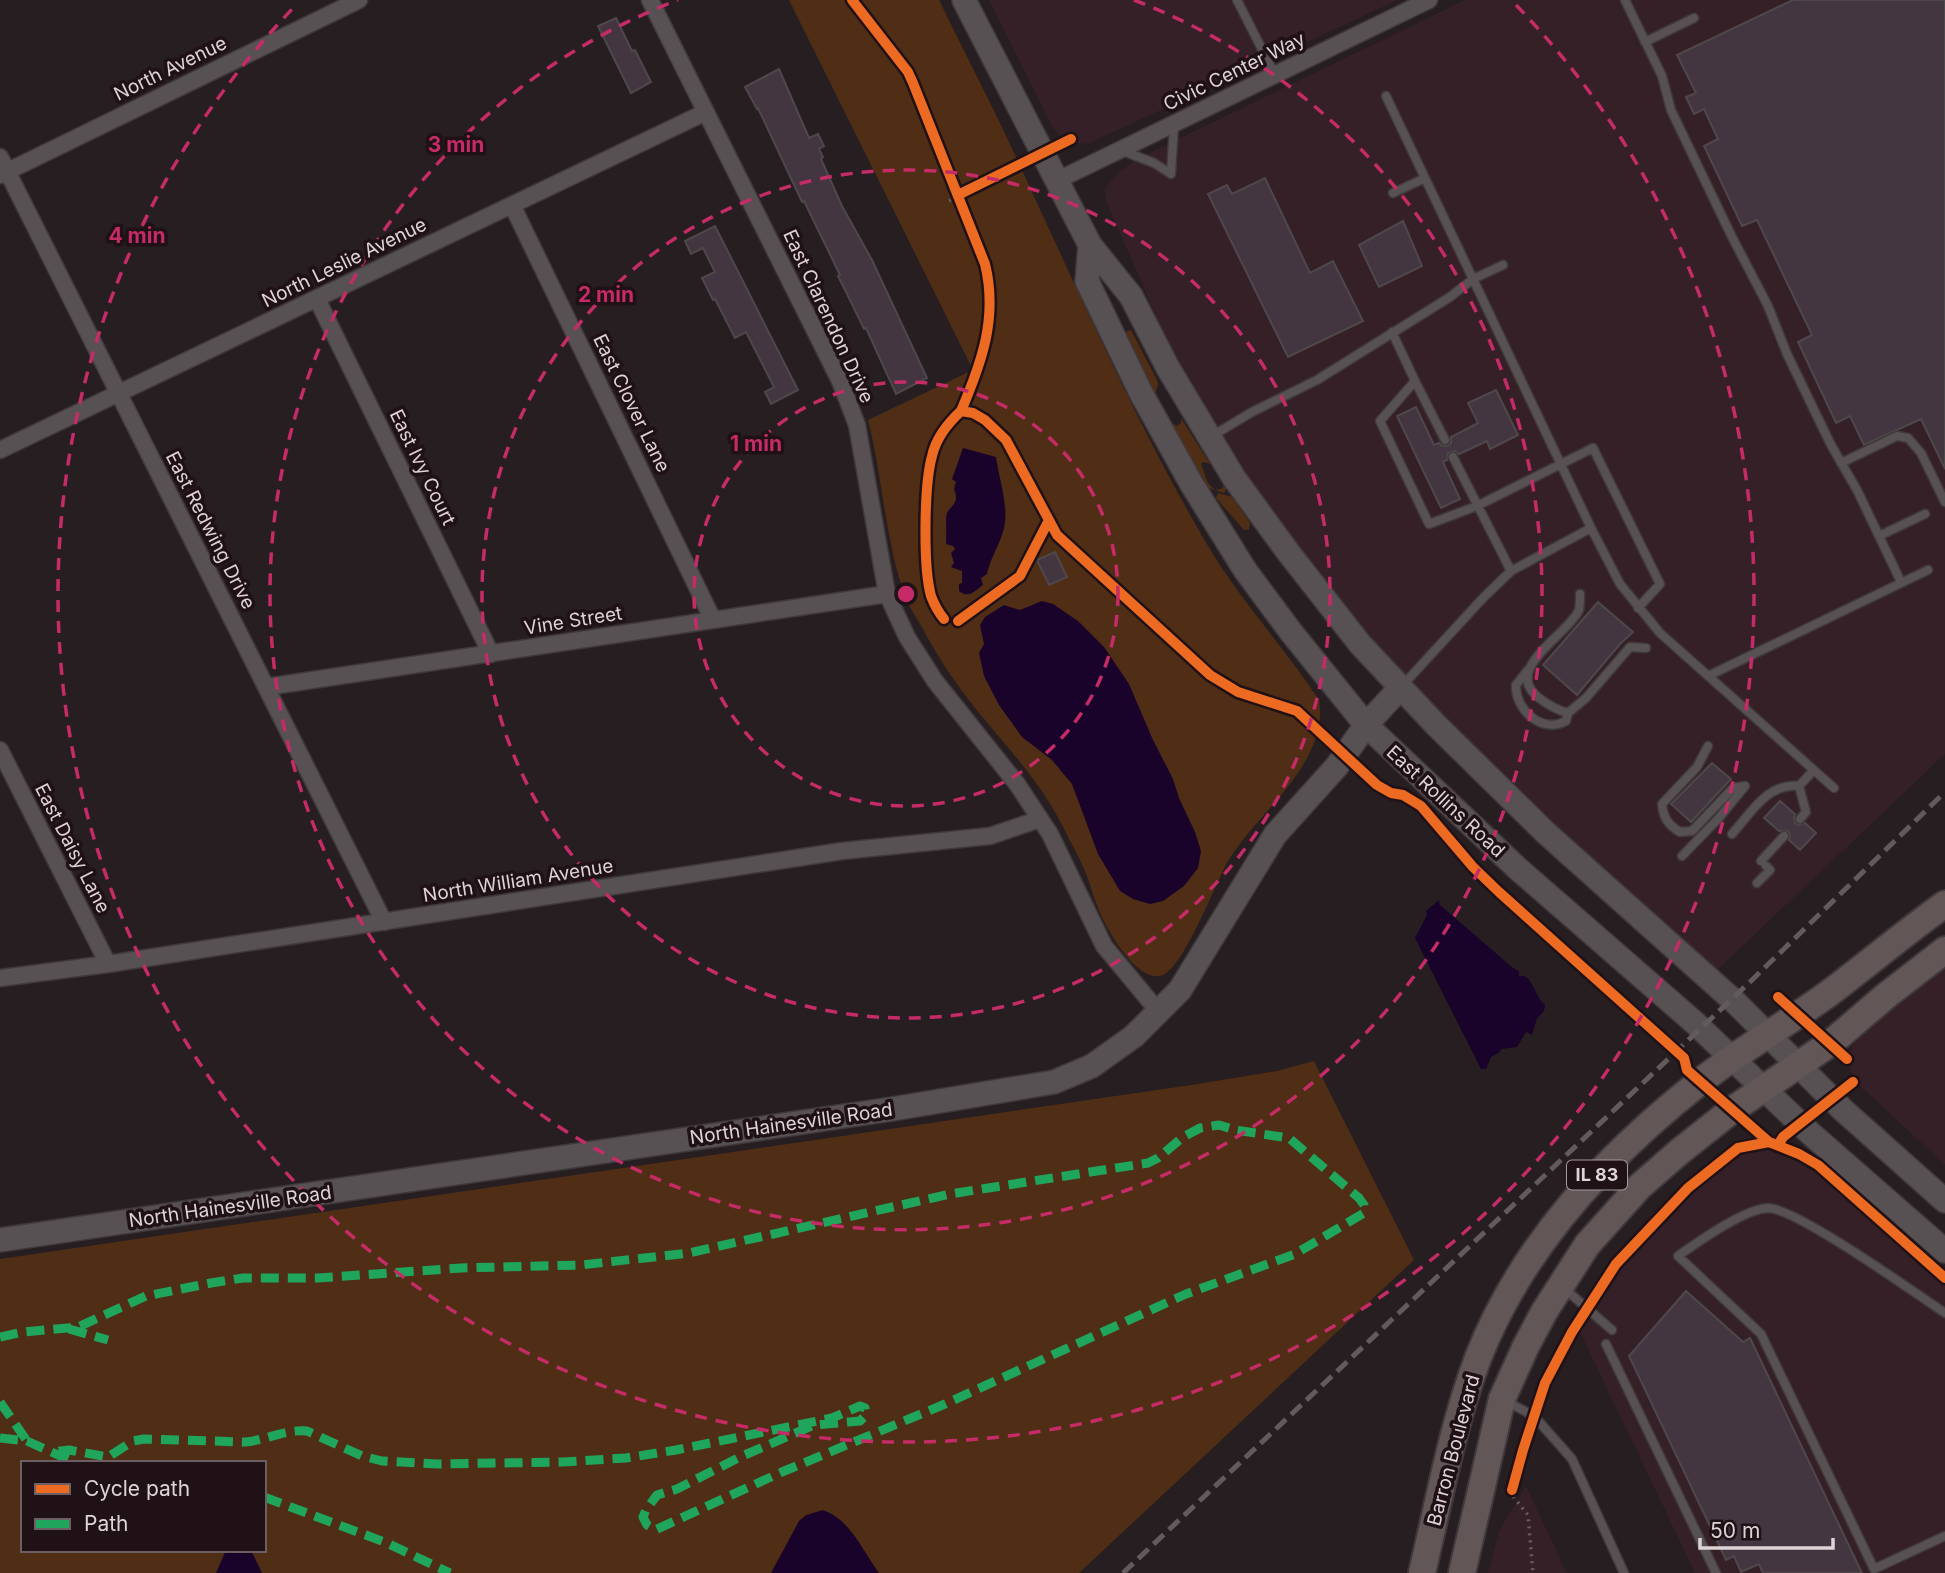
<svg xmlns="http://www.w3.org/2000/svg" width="1945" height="1573" viewBox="0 0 1945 1573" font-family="Inter,sans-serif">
<rect width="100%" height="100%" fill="#261e20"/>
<path fill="#342026" d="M 989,0 L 1398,0 L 1088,144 L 1076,143 L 1063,138 L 1053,128 Z
M 1465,0 L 1945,0 L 1945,754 L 1711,976 L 1519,803 L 1348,621 L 1238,463 L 1185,382 L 1106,201 L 1105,188 L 1120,171 L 1139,158 Z
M 1945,968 L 1945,1165 L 1855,1081 L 1849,1066 L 1851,1049 L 1857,1040 L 1906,996 Z
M 1761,1146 L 1768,1147 L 1768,1150 L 1787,1158 L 1789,1155 L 1816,1169 L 1945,1283 L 1945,1573 L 1695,1573 L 1578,1328 L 1618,1267 L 1661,1218 L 1685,1195 L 1737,1152 Z
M 1526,1486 L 1567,1573 L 1488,1573 L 1499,1531 Z"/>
<path fill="#502e16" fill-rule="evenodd" d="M 789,0 L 939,0 C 959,41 980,82 1000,123 C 1067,265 1128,410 1208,546 C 1240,600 1284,647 1319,700 C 1329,764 1258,811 1228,861 C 1215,884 1182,973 1160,976 C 1137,980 1111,936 1103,919 C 1095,904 1091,885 1084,869 C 1078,855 1070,841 1063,827 C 1041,782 1006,746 975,708 C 956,684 937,656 923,629 C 917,618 909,607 905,596 C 885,540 883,478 868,420 L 973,370 Z
M 1131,330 L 1157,380 L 1158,385 L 1155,394 L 1125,338 L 1127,331 Z
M 1181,418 L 1210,464 L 1203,462 L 1201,464 L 1208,483 L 1215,490 L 1221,489 L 1224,486 L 1226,489 L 1224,493 L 1209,488 L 1168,421 L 1177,426 L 1181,423 Z
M 1218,493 L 1232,497 L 1250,523 L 1249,530 L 1244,530 L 1216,498 Z
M 1314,1061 L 1414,1260 L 1079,1573 L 0,1573 L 0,1259 L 1198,1084 L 1277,1071 ZM 23,1463 L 264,1463 L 264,1550 L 23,1550 Z"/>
<path fill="#19032a" d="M 963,448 L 996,457 C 999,479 1009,506 1004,528 C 1000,545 990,558 987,574 L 981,578 L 983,585 C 975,591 968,599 959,591 L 959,584 L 962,583 L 962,571 L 951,567 L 954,563 L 951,553 L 955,549 L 953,546 L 946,544 L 946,540 C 947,531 945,517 947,513 C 951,505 960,503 954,489 L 956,482 L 952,479 Z
M 1042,601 L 1053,604 L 1078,621 L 1104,647 L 1129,684 L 1153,740 L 1173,779 L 1179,798 L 1195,832 L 1201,851 L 1198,868 L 1184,886 L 1163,901 L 1150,904 L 1133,899 L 1120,891 L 1098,854 L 1072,784 L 1052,760 L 1022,737 L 999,705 L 984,676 L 979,653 L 984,644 L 980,625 L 985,617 L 1004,605 L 1020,610 Z
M 1439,900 L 1440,905 L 1513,968 L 1519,971 L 1519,976 L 1525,976 C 1535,984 1536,998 1545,1005 L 1544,1011 L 1537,1018 L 1532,1035 L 1526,1032 L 1517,1047 L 1501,1049 L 1500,1052 L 1491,1057 L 1486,1069 L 1481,1069 L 1415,938 L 1427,915 L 1426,911 Z
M 823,1510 C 851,1520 862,1550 879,1573 L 771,1573 L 799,1521 L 806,1515 Z
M 226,1550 L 251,1550 L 262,1573 L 216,1573 Z"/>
<path fill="#443640" stroke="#4f484b" stroke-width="2" d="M 1793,0 L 1945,0 L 1945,469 L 1921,419 L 1864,445 L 1850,416 L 1836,423 L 1798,342 L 1812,335 L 1757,220 L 1742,226 L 1704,146 L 1718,139 L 1704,109 L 1694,114 L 1686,97 L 1696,93 L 1677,55 Z
M 616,18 L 632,51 L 635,50 L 651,82 L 631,93 L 598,26 Z
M 779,69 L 809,138 L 818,134 L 824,146 L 819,149 L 823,157 L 821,159 L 842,206 L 872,260 L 927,378 L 896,394 L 866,328 L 864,329 L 851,302 L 838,276 L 840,275 L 804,201 L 802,202 L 758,108 L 757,109 L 745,87 Z
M 1265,178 L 1310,273 L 1333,261 L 1363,321 L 1288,357 L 1208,194 L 1227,185 L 1232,194 Z
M 1403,221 L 1422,266 L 1379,287 L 1359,245 Z
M 715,226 L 798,390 L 771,404 L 765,392 L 774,387 L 746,332 L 735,338 L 715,299 L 713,300 L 702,278 L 715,272 L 703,248 L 691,254 L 685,241 Z
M 1496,390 L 1518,435 L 1490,449 L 1487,441 L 1459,454 L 1454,451 L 1448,453 L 1447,460 L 1443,462 L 1460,499 L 1441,508 L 1397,416 L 1416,407 L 1434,445 L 1439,443 L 1442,446 L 1447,446 L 1451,443 L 1451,437 L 1478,423 L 1468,403 Z
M 1055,552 L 1067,577 L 1049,585 L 1037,560 Z
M 1598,602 L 1633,632 L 1620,644 L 1577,695 L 1543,665 Z
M 1712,763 L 1731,779 L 1691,822 L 1671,804 Z
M 1780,801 L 1795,814 L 1794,818 L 1795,823 L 1799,825 L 1805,823 L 1816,833 L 1800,850 L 1789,840 L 1790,835 L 1788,831 L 1779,831 L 1764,818 Z
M 1686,1291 L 1743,1342 L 1750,1338 L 1862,1573 L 1763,1573 L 1759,1564 L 1741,1572 L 1734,1556 L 1726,1560 L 1629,1356 Z"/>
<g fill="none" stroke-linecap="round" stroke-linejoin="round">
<g stroke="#40393b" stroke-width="11">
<path id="lane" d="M 1237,0 L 1275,75
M 1625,0 L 1662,76 L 1671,110 L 1731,235 L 1768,306 L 1787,354 L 1831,445 L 1857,490 L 1901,582
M 1645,42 L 1694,18
M 1123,151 L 1154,163 L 1171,174
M 1171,174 L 1174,125
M 1393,193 L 1425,178
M 1503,265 L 1473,279 L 1591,528
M 1392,332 L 1415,381 L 1380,421 L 1429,524 L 1477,506 L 1593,448 L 1660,584 L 1638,608
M 1415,381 L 1445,440
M 1212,436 L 1252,412 L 1317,380 L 1450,297 L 1473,279 L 1386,96
M 1453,457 L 1511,571
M 1841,463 L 1897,436 L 1908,438 L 1921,453 L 1945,502
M 1879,536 L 1925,514
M 1580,594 C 1580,598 1580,606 1579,610 C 1568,635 1501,669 1539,698 C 1548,705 1557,710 1568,713 L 1586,698 L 1630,647 L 1646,648
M 1528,670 L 1516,685 C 1515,710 1542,734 1566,721 L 1568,713
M 1708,676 L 1928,570
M 1402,686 L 1483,598 L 1511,571 L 1591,528 L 1620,584 L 1660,633 L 1834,788
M 1708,746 L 1697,767 L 1662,804 C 1663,817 1668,825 1680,832 L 1692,831 L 1733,788 L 1745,786
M 1799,786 L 1806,812 L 1800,819
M 1732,834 C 1752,812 1767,783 1799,786 L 1814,770
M 1682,856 L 1718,819 L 1745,786
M 1761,861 L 1784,836
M 1757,883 L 1770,870 L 1766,866
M 1565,1289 L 1612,1330
M 1945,1313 C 1915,1293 1796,1208 1768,1208 C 1744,1209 1698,1242 1678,1256 L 1761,1334 L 1874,1569 L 1945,1536
M 1606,1344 L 1716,1573
M 1506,1401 L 1534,1416 L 1572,1459 L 1624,1573"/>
</g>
<g stroke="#40393b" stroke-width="19">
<path id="street" d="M 650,0 L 840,381 L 857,425 L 887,594 L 907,637 L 935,681 L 1017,784 L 1050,834 L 1104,946 L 1158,1011
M 0,157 L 384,922
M 0,175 L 359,0
M 1058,180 L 1429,0
M 512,205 L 713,620
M 317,299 L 491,654
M 0,450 L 706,112
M 266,687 L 887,594
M 0,750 L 108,964
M 0,978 L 108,964 L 842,851 L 990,836 L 1040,819"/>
</g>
<g stroke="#40393b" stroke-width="26">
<path id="secondary" d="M 964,0 L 1090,245 L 1131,296 L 1168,368 L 1234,478 L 1288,552 L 1360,644 L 1436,725 L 1546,833 L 1735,1002 L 1843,1110 L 1945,1201
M 1090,245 L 1087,281 L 1141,393 L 1191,483 L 1245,570 L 1291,632 L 1366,725 L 1517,868 L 1695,1023 L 1810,1133 L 1945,1251
M 0,1240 L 892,1109 L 1054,1082 L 1092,1066 L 1134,1036 L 1180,990 L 1275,835 L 1337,766 L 1366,725 L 1400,688"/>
</g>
<g stroke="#40393b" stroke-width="30">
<path id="primary" d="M 1422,1573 C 1439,1501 1452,1427 1478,1358 C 1522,1245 1607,1155 1701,1081 C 1743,1048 1789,1023 1832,991 C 1870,962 1906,932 1945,904
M 1462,1573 L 1502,1399 L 1526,1346 L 1544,1312 L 1587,1245 L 1639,1187 L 1679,1152 L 1732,1110 L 1832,1042 L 1887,995 L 1945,950"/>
</g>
<path stroke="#635d5f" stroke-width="3.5" stroke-dasharray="2 5" stroke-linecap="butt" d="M 949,201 L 958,197
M 1512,1490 L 1512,1495 L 1528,1515 L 1533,1573"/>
<use href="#lane" stroke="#575153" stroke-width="8"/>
<use href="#street" stroke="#575153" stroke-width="16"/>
<use href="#secondary" stroke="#575153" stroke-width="23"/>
<use href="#primary" stroke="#625657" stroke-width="26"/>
<path stroke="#625b5d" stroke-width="5" stroke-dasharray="14 7" stroke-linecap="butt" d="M 1123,1573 L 1752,980 L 1945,792"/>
<path stroke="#20a55d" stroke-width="9" stroke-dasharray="18 9" stroke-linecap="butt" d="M 69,1329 L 108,1340
M 0,1337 L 23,1332 L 78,1327 L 146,1296 L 211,1283 L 243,1278 L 318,1278 L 461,1268 L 581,1265 L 689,1253 L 950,1194 L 1148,1163 L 1158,1158 L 1183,1137 L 1200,1128 L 1219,1125 L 1235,1130 L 1289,1138 L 1359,1198 L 1364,1205 L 1364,1213 L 1295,1254 L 1186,1294 L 945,1404 L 782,1472 L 655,1530 L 647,1525 L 643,1517 L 646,1510 L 657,1495 L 677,1489 L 740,1457 L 814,1425 L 860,1421 L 866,1415 L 865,1408 L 860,1406 L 832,1418 L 676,1450 L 626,1458 L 563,1462 L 437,1464 L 382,1461 L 362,1456 L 307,1431 C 285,1429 267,1440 245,1442 L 144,1439 L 133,1441 L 108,1457 L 69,1450 L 51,1452
M 0,1402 L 27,1441
M 0,1438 L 27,1441 L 76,1463
M 264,1497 L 387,1543 L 450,1573"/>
<g stroke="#201116" stroke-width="15">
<path id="cycleway" d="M 852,0 L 908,72 L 913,83 L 985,264 C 998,317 982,362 961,411 L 973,413 L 985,420 L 1006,440 L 1057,535 L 1210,675 L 1238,692 L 1297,711 L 1377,785 L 1391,793 L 1403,795 L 1421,806 L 1473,867 L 1499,892 L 1684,1058 L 1687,1070 L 1769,1142 L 1799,1154 L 1818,1165 L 1945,1278
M 958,195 L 1071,139
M 944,619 C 939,613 934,604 931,596 C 923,567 924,485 932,456 C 936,438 948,423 961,411
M 958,621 L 1020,576 L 1048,522
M 1778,997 L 1847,1059
M 1778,1145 L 1783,1137 L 1853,1082
M 1512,1490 L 1523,1450 L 1545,1383 L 1572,1332 L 1616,1264 L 1688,1188 L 1738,1148 L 1769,1142"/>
</g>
<use href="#cycleway" stroke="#ed6a23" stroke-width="10"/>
</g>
<g fill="none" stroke="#c52b67" stroke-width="3.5" stroke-dasharray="12 9">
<circle cx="906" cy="594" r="212"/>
<circle cx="906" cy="594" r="424"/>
<path d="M1134 0A636 636 0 1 1 678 0"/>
<path d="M1516 5A848 848 0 1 1 296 5"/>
</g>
<g text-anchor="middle" stroke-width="7" stroke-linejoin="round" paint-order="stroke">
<rect fill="#201116" stroke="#a5999c" stroke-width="2" x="1567" y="1160.5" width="60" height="29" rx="5"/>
<g font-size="18" font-weight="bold" fill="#ded3d6">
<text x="1597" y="1181">IL 83</text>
</g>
<g font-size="19" fill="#ded3d6" stroke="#201116">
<text transform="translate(170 68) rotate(-26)" y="7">North Avenue</text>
<text transform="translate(1234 71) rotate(-26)" y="7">Civic Center Way</text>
<text transform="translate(344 262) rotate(-26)" y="7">North Leslie Avenue</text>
<text transform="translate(829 316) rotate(65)" y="7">East Clarendon Drive</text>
<text transform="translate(632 403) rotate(64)" y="7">East Clover Lane</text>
<text transform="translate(423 467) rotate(64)" y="7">East Ivy Court</text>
<text transform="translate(211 530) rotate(63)" y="7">East Redwing Drive</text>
<text transform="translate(573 620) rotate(-9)" y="7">Vine Street</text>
<text transform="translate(1446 801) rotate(43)" y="7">East Rollins Road</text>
<text transform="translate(73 848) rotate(63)" y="7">East Daisy Lane</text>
<text transform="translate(518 880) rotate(-9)" y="7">North William Avenue</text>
<text transform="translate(791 1123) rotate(-8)" y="7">North Hainesville Road</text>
<text transform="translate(230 1206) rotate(-8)" y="7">North Hainesville Road</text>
<text transform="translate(1453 1450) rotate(-75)" y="7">Barron Boulevard</text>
</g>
</g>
<circle cx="906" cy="594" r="10" fill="#c52b67" stroke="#201116" stroke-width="3.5"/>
<g font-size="21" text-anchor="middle" font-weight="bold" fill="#c52b67" stroke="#201116" stroke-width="7" stroke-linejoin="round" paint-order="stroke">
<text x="456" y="152">3 min</text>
<text x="137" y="243">4 min</text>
<text x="606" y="302">2 min</text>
<text x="756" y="451">1 min</text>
</g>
<rect x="21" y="1461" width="245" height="91" fill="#201116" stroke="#6c5f63" stroke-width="2"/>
<rect x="35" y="1484" width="35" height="10" fill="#ed6a23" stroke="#6c5f63" stroke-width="2"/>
<text x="84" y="1496" font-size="21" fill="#ded3d6">Cycle path</text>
<rect x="35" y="1519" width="35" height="10" fill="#20a55d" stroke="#6c5f63" stroke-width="2"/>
<text x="84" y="1531" font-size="21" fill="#ded3d6">Path</text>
<path d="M1700 1538v10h133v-10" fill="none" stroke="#ded3d6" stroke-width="3.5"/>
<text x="1710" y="1538" font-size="21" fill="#ded3d6" stroke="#201116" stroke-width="5" paint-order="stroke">50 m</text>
</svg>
